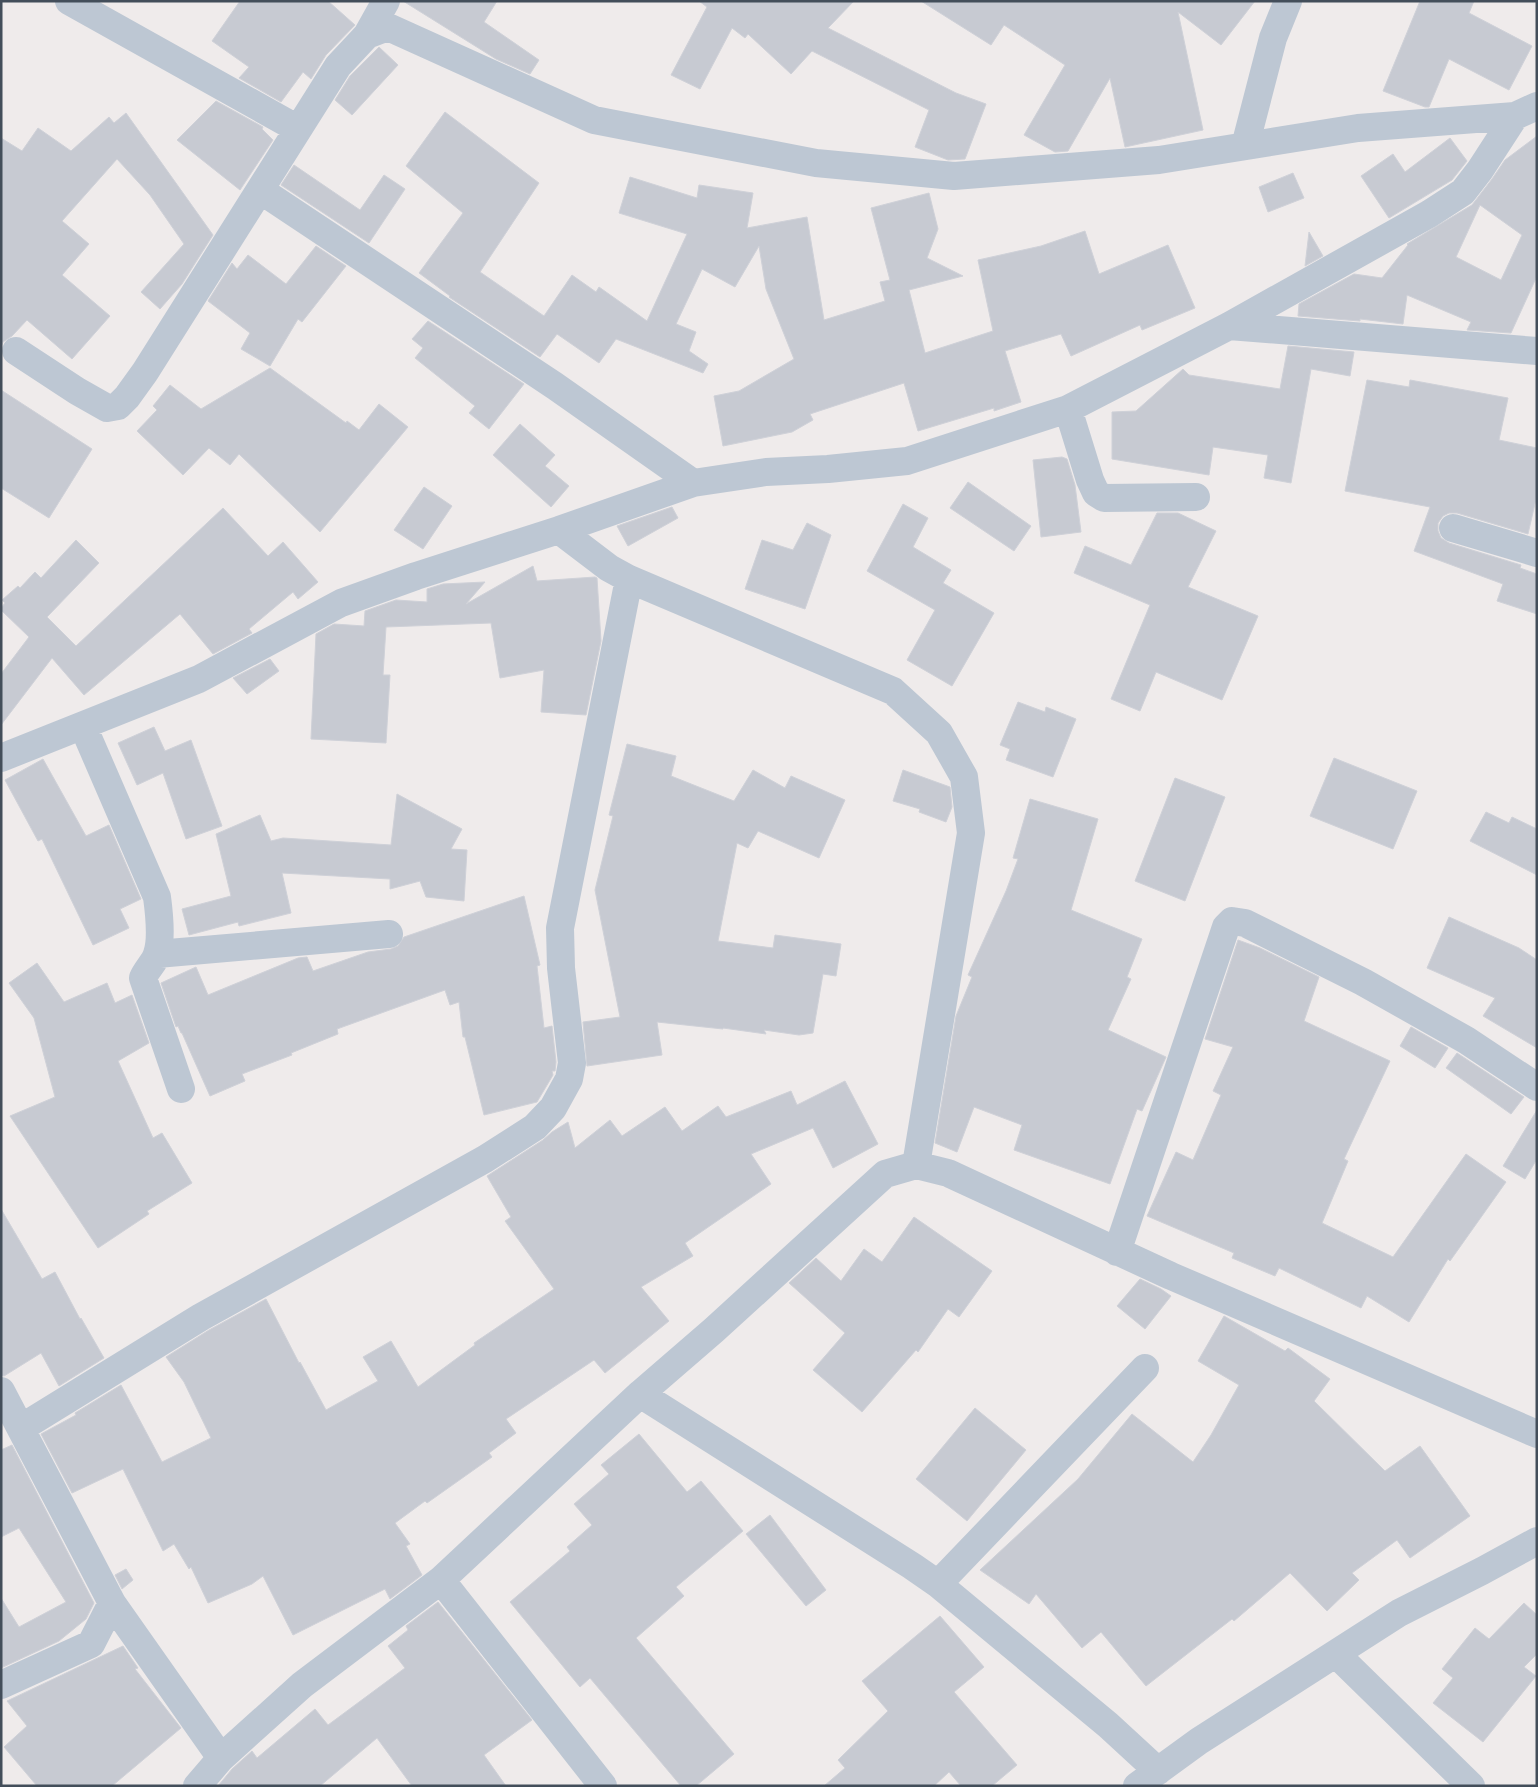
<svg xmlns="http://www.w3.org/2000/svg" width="1538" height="1787" viewBox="0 0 1538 1787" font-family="Helvetica,sans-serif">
<rect width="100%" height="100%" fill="#efebeb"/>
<path fill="#c7cad2" stroke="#cfd1d8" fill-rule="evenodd" d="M 240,1 L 328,1 L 355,25 L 326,55 L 311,79 L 303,72 L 281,102 L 239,78 L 249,67 L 212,41 Z
M 403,1 L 497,1 L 484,22 L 539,60 L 530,74 L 496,59 Z
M 699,1 L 854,1 L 828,28 L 956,93 L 986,104 L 965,159 L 948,160 L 915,147 L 929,110 L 812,51 L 791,74 L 748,34 L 745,38 L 732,28 L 700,89 L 671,75 L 707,7 Z
M 921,1 L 1255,1 L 1221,45 L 1178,12 L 1203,130 L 1125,147 L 1110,78 L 1068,151 L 1055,152 L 1024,135 L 1065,65 L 1004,25 L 991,45 Z
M 1420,1 L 1474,1 L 1469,13 L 1532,46 L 1509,90 L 1449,59 L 1429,107 L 1425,107 L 1383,91 Z
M 379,47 L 398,65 L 352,115 L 335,100 L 350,76 Z
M 216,101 L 263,127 L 262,129 L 273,140 L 240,190 L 177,140 Z
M 445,112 L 539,183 L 480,272 L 544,316 L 572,275 L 596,292 L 599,287 L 647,321 L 687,234 L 619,213 L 630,177 L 697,198 L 699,185 L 753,193 L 747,228 L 807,217 L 824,320 L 885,301 L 880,282 L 890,280 L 871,208 L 929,193 L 938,229 L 927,258 L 963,276 L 909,290 L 925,353 L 993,331 L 978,260 L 1041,246 L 1085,231 L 1099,274 L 1168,245 L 1195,308 L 1142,330 L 1140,325 L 1071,356 L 1061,334 L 1005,351 L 1021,402 L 994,411 L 994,408 L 918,431 L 904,383 L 810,414 L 813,420 L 792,432 L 723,446 L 714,396 L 739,391 L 794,359 L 766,289 L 759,246 L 735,287 L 702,269 L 676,324 L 696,332 L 689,351 L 708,364 L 703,373 L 616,339 L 599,363 L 557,334 L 540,357 L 449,297 L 450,296 L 419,273 L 463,213 L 406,166 Z
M 126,113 L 213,235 L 182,284 L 160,309 L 141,292 L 184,244 L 150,195 L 117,159 L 62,221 L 89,244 L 62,275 L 110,316 L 72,359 L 27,320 L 12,336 L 3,342 L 1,347 L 1,138 L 22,151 L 38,128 L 71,151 L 109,117 L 114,123 Z
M 1537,136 L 1537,276 L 1511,333 L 1467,330 L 1471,322 L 1407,295 L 1403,324 L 1360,319 L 1360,321 L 1298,316 L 1299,304 L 1354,274 L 1382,278 L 1408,245 L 1407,244 L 1472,205 L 1492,179 L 1505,160 ZM 1480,205 L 1522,235 L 1501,280 L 1456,257 Z
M 1450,138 L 1467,161 L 1452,180 L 1389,218 L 1361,176 L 1393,154 L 1405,172 Z
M 294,165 L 360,210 L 384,175 L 405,189 L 369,243 L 281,185 Z
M 1293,173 L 1304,198 L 1268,212 L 1259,187 Z
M 1309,232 L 1323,256 L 1305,266 Z
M 316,246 L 346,266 L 302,322 L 298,319 L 270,366 L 241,349 L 250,333 L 208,301 L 232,263 L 237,269 L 248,255 L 286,284 Z
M 428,321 L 524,384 L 489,429 L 469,413 L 475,406 L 415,358 L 423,348 L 412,339 Z
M 1288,346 L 1354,352 L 1350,376 L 1311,369 L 1291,483 L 1264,478 L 1268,455 L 1213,447 L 1209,475 L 1112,459 L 1112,412 L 1136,411 L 1183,369 L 1189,375 L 1280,389 Z
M 270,368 L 346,423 L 347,421 L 359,430 L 379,404 L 408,427 L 320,532 L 239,454 L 230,465 L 209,448 L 183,475 L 137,431 L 157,410 L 153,406 L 170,385 L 201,409 Z
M 1367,380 L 1409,387 L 1410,380 L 1508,398 L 1499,440 L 1537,448 L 1537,495 L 1528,534 L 1457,513 L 1449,513 L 1443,516 L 1438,523 L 1438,531 L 1441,538 L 1449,543 L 1521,565 L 1520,568 L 1537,574 L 1537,614 L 1497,601 L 1503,584 L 1414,551 L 1430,507 L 1345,491 Z
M 1,390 L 92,449 L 49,518 L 1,488 Z
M 520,424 L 555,455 L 545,466 L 569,486 L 551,507 L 493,455 Z
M 1062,457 L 1067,459 L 1075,485 L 1081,532 L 1041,537 L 1033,460 Z
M 968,482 L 1031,526 L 1014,551 L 950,508 Z
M 424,487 L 452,506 L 423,549 L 394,530 Z
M 903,504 L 928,518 L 913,547 L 951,570 L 943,583 L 994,613 L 952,686 L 907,660 L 935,610 L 867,571 Z
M 672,507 L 678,518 L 628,546 L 617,526 Z
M 223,508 L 268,556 L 283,542 L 318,582 L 298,599 L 293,592 L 249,629 L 252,633 L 213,654 L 180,614 L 84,695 L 52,658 L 1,725 L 1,674 L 29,637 L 1,610 L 1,608 L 5,603 L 2,600 L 18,586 L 20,588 L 35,572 L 41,578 L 76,540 L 99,563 L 47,617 L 76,646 Z
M 1157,513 L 1178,513 L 1216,531 L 1188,587 L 1258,616 L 1222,700 L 1156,672 L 1140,711 L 1111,699 L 1150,605 L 1074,573 L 1085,546 L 1131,565 Z
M 807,523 L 831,535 L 805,609 L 745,589 L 762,540 L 793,550 Z
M 533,566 L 537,581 L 595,577 L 597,578 L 601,641 L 586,715 L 541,712 L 544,670 L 500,678 L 491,623 L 386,627 L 383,675 L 390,675 L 386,743 L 311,739 L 316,634 L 334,624 L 364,626 L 365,611 L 396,600 L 427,602 L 427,589 L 443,584 L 485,582 L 466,604 Z
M 270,659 L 279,671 L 247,694 L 233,678 Z
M 1018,702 L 1045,712 L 1046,707 L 1076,719 L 1053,777 L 1006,760 L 1010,749 L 1000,745 Z
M 154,727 L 165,751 L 191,740 L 222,826 L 186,839 L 163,773 L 137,785 L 118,743 Z
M 627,744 L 676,756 L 671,776 L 734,801 L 753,770 L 785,788 L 791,776 L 845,800 L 819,858 L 758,831 L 748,848 L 737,843 L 718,941 L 773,948 L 775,935 L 841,944 L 836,976 L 823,974 L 813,1033 L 799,1035 L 764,1030 L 766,1034 L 723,1028 L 723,1029 L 657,1022 L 662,1055 L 587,1066 L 583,1022 L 620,1017 L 595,890 L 613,816 L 609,815 Z
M 1334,758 L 1417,791 L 1393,849 L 1310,816 Z
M 43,759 L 86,836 L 109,825 L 141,899 L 120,909 L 129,928 L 93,945 L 42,839 L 38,841 L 5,780 Z
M 903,770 L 950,787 L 952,807 L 946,822 L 919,812 L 920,809 L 893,801 Z
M 1175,778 L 1225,797 L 1185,901 L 1135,881 Z
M 397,794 L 462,829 L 451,849 L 467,850 L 464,901 L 426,897 L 420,881 L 390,889 L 390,879 L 282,873 L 291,913 L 239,926 L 238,922 L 189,935 L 182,909 L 231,896 L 216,834 L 260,815 L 271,841 L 283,838 L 391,845 Z
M 1030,799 L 1098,819 L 1071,910 L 1142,939 L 1127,977 L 1131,979 L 1108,1030 L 1166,1057 L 1142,1111 L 1137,1109 L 1110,1184 L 1014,1150 L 1022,1125 L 974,1107 L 957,1152 L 935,1143 L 956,1016 L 972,977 L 968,975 L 1006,891 L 1018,859 L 1013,858 Z
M 1486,812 L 1509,823 L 1512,817 L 1537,829 L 1537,875 L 1470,841 Z
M 524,896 L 540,965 L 537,966 L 544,1028 L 552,1026 L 556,1062 L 555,1071 L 552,1071 L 553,1075 L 537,1102 L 484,1115 L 465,1037 L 463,1037 L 459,1002 L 450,1005 L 445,990 L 337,1029 L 338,1034 L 291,1053 L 292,1055 L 242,1074 L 245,1081 L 210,1096 L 182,1033 L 181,1033 L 178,1026 L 176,1027 L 161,983 L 196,967 L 208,995 L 298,958 L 307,957 L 313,971 L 368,952 L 391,949 L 398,946 L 404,937 Z
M 1449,917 L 1519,948 L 1537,960 L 1537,1048 L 1483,1016 L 1495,998 L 1427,968 Z
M 1238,940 L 1260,948 L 1319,977 L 1304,1021 L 1390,1061 L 1344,1159 L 1348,1161 L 1322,1223 L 1393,1257 L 1466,1154 L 1506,1182 L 1450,1261 L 1448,1259 L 1409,1322 L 1367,1296 L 1361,1308 L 1279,1268 L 1275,1276 L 1232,1258 L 1234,1253 L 1147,1216 L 1176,1152 L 1193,1160 L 1221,1095 L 1213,1091 L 1233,1047 L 1205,1039 Z
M 37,963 L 64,1002 L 107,983 L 115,1003 L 132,995 L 149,1043 L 118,1061 L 153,1138 L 162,1133 L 192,1183 L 147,1211 L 149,1214 L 98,1248 L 10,1116 L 55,1097 L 34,1018 L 9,983 Z
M 1411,1027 L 1448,1048 L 1435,1068 L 1400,1046 Z
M 1457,1053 L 1524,1097 L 1511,1114 L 1446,1068 Z
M 845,1081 L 878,1144 L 833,1168 L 813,1128 L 751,1154 L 771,1184 L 685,1243 L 693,1256 L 641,1287 L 669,1321 L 605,1373 L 594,1360 L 506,1419 L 516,1433 L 489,1453 L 492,1457 L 427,1503 L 425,1501 L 395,1523 L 410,1544 L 406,1546 L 422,1575 L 390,1599 L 385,1589 L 293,1635 L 263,1576 L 252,1584 L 208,1603 L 191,1567 L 189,1569 L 174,1544 L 163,1551 L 123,1469 L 72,1493 L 41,1434 L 76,1415 L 75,1413 L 121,1385 L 162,1462 L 211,1438 L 184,1382 L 166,1357 L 209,1330 L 266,1299 L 299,1363 L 300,1362 L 326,1410 L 378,1381 L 363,1357 L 391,1341 L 418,1387 L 475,1345 L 474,1343 L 554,1289 L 505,1221 L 511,1217 L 487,1176 L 543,1140 L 552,1132 L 568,1122 L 575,1148 L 610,1120 L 622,1136 L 665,1107 L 682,1131 L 718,1106 L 726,1117 L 791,1091 L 797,1105 Z
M 1537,1110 L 1537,1159 L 1525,1179 L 1503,1166 Z
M 1,1209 L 42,1279 L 55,1272 L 80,1319 L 81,1318 L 104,1358 L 59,1386 L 41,1353 L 4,1376 L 1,1375 Z
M 914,1217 L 992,1271 L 959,1317 L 948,1309 L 918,1352 L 916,1350 L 862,1412 L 813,1370 L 845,1333 L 789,1283 L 816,1258 L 841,1281 L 864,1249 L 882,1262 Z
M 1140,1279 L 1161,1289 L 1171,1296 L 1145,1329 L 1117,1306 Z
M 1224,1316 L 1285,1351 L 1288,1348 L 1330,1379 L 1314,1401 L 1385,1471 L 1420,1446 L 1470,1516 L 1410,1558 L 1397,1540 L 1352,1573 L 1359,1580 L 1327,1611 L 1290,1573 L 1234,1621 L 1232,1619 L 1146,1686 L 1101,1632 L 1082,1648 L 1036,1594 L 1029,1604 L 980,1570 L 1078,1479 L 1132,1414 L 1193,1462 L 1211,1435 L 1239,1385 L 1198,1361 Z
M 975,1408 L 1026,1450 L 967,1521 L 916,1479 Z
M 639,1434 L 687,1492 L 701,1481 L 743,1531 L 676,1587 L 684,1596 L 636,1638 L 734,1754 L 696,1786 L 681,1786 L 590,1678 L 580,1687 L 510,1602 L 570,1551 L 567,1547 L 592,1525 L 574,1504 L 609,1474 L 601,1465 Z
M 12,1445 L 94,1603 L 86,1619 L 59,1641 L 1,1668 L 1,1598 L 19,1627 L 66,1602 L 19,1528 L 1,1537 L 1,1450 Z
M 770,1515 L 826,1590 L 806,1606 L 746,1534 Z
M 126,1569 L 133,1580 L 122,1589 L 115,1575 Z
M 438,1602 L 532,1720 L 484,1755 L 506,1786 L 412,1786 L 377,1738 L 320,1786 L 218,1786 L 232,1769 L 252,1751 L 257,1758 L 315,1709 L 328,1725 L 405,1668 L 388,1646 L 408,1630 L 406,1626 Z
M 1524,1603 L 1537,1615 L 1537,1654 L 1524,1667 L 1536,1676 L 1483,1742 L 1433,1703 L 1453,1678 L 1442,1669 L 1475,1628 L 1489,1639 Z
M 940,1616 L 984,1667 L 954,1692 L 1017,1765 L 992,1786 L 961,1786 L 949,1772 L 934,1786 L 824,1786 L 845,1768 L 838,1760 L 888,1711 L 862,1681 Z
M 123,1646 L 138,1668 L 135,1669 L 181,1728 L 112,1786 L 37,1786 L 4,1747 L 27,1726 L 7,1701 Z"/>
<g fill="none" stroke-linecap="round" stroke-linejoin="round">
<path stroke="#bdc7d3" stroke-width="28" d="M 69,1 L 298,129
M 367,35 L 386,1
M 1245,146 L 1273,38 L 1288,1
M 260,190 L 555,386 L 693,483
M 1229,326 L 1537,351
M 16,351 L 77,391 L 107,408 L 118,406 L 127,397 L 145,372 L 338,66 L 367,35 L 388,27 L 594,120 L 816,163 L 954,176 L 1159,160 L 1358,128 L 1515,116
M 1068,409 L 1090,480 L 1096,493 L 1104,498 L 1196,497
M 1453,528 L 1537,553
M 559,530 L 609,568 L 629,579 L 893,691 L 939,733 L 964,777 L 971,833 L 916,1165
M 83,726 L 157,897 C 159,912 162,940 157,954 C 155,962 146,970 143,978 L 181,1089
M 1,758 L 199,679 L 341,603 L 416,576 L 559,530 L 693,483 L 766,472 L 828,469 L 907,461 L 1068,409 L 1229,326 L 1429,214 L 1463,192 L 1480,170 L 1515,116 L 1537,106
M 157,954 L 389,934
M 1117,1252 L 1226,927 L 1232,921 L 1245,923 L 1363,982 L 1466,1040 L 1537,1087
M 1,1391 L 112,1603 L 221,1758
M 640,1394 L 912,1566 L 938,1584 L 1108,1725 L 1158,1771
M 21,1428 L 201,1317 L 485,1159 L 535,1127 L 553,1108 L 569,1079 L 572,1063 L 561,968 L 560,928 L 629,579
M 441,1580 L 603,1786
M 938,1584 L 1145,1368
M 1336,1654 L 1471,1786
M 1,1685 L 91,1644 L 112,1603
M 197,1786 L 221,1758 L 302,1685 L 441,1580 L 640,1394 L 714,1330 L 885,1174 L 916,1165 L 948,1173 L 1171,1276 L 1537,1434
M 1137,1786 L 1199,1741 L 1399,1613 L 1482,1571 L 1537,1541"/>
</g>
<rect width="1538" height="1787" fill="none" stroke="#434e5a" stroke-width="5"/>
</svg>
